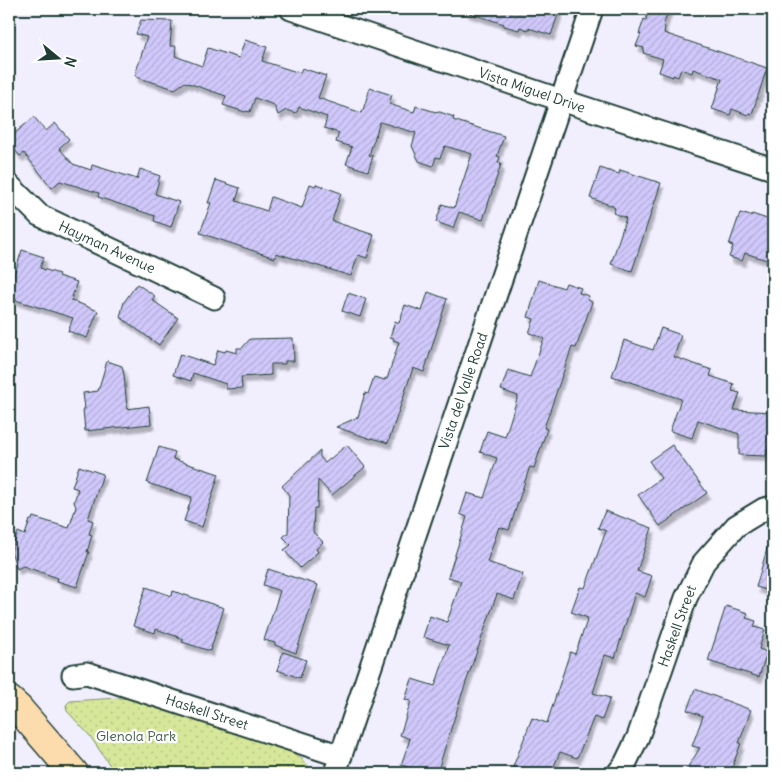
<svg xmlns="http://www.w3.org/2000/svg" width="782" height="782" viewBox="0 0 782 782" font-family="Delius,sans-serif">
<defs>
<pattern id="green-dots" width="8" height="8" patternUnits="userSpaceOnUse" patternTransform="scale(1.25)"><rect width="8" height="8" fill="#d7e79a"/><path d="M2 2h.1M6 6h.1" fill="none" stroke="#b8c785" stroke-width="1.8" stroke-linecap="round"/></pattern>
<pattern id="building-hatch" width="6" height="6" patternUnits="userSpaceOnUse" patternTransform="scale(1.25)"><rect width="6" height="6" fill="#d0c8fa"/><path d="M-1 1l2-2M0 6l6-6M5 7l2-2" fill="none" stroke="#b2add7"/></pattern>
<filter id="shadow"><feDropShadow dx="3" dy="5.5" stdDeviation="1" flood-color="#0004"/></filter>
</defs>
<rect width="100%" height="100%" fill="#f1eefe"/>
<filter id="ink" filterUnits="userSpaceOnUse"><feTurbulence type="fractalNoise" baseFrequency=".02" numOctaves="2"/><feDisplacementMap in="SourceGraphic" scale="10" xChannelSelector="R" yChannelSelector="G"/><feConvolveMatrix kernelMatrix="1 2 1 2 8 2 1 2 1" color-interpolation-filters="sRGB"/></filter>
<g filter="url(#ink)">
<path fill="url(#green-dots)" stroke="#7b9267" d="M 118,698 L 141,699 L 285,748 C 296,755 308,760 311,773 L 115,773 L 90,736 L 67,711 L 66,705 L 70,701 Z"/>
<path fill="url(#building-hatch)" stroke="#1f3d34" filter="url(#shadow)" d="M 466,9 L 560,9 L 551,35 L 528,28 L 528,30 L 520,27 L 519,30 L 504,26 L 504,24 L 466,12 Z
M 649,9 L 669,9 L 663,26 L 665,27 L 664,33 L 767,68 L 752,114 L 749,113 L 748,115 L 732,109 L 730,115 L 712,109 L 722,79 L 693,69 L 692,73 L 681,69 L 678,77 L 673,75 L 673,77 L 659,72 L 663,59 L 643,53 L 644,48 L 636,46 L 641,34 L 639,34 L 644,19 L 646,20 Z
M 141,20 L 172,21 L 170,46 L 176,46 L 175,56 L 202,66 L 208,48 L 239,58 L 245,40 L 267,47 L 262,61 L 300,73 L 302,68 L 326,76 L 318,98 L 362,113 L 370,88 L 392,95 L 389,104 L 414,112 L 416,106 L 436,112 L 437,111 L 454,117 L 453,120 L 504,136 L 497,156 L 500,157 L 498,163 L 501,164 L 483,220 L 459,212 L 453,228 L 436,222 L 442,204 L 454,208 L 472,154 L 445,146 L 440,158 L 436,157 L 433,166 L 419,161 L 412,146 L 416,133 L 380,122 L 369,155 L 373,156 L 368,171 L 346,164 L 352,147 L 336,142 L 339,133 L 324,128 L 327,117 L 299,107 L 297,112 L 296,112 L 295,113 L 286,110 L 278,115 L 274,105 L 255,98 L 250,112 L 246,111 L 245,112 L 223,105 L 226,96 L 185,82 L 175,89 L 136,77 L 137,75 L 135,75 L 147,37 L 136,34 Z
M 34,117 L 46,131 L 55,123 L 69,139 L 59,148 L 73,164 L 91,170 L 92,165 L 137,179 L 140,169 L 160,176 L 155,194 L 179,202 L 171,227 L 154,221 L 155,216 L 98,197 L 99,193 L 60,181 L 52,188 L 24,153 L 20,156 L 9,143 L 9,138 Z
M 600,168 L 619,174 L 620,170 L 661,183 L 632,271 L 611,264 L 626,218 L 613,213 L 615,208 L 613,207 L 613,206 L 590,198 Z
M 216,180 L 240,188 L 236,201 L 267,211 L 271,197 L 302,208 L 310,184 L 315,186 L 316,184 L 341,193 L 332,221 L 374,235 L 367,258 L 358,255 L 351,276 L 276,253 L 275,258 L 200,233 L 211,203 L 208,203 Z
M 740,213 L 751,216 L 752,214 L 773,221 L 773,262 L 745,253 L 742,261 L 729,257 L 733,246 L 729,245 Z
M 22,250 L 44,257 L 40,268 L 59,274 L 58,276 L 77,282 L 71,300 L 98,311 L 87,338 L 68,331 L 73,318 L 9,298 L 9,291 Z
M 539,280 L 564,288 L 566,283 L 581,288 L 579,293 L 589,296 L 588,300 L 592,302 L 576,348 L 572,347 L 544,428 L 547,429 L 534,468 L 530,467 L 529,469 L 509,530 L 499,527 L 487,562 L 523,574 L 514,600 L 497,594 L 462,694 L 437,773 L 427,773 L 401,765 L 410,739 L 400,735 L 411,701 L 405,700 L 412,679 L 435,686 L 449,645 L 423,637 L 430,616 L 447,622 L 461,581 L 448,577 L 467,517 L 460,514 L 467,493 L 484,498 L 497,458 L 480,452 L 487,431 L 505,437 L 518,396 L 501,390 L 508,370 L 530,377 L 544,338 L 529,333 L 534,319 L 528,317 Z
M 137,284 L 155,296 L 152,300 L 178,318 L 159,345 L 120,317 L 124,302 Z
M 428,292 L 447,299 L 424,372 L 413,368 L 388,443 L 372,438 L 371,439 L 336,427 L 358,417 L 365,393 L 368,394 L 374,377 L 385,380 L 385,378 L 387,379 L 399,342 L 393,340 L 394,338 L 390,337 L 395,321 L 399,323 L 405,305 L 422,311 Z
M 348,293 L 366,299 L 360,317 L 342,311 Z
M 661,328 L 681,335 L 674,357 L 712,370 L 710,376 L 734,384 L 732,391 L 740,393 L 734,410 L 773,412 L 773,450 L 767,450 L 766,456 L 739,455 L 739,434 L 698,420 L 692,438 L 670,431 L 681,399 L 612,376 L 624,340 L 653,350 Z
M 293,338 L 294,361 L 285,361 L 285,364 L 271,364 L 271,375 L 241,377 L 242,388 L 226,389 L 226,384 L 193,373 L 191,381 L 173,375 L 180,354 L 213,365 L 218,350 L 225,352 L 226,350 L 237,353 L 237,348 L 242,348 L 250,339 Z
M 107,361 L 122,366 L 124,375 L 127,409 L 149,406 L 151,424 L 85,431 L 83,409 L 85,409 L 83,393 L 98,391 Z
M 347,445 L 365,467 L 332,495 L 318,480 L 317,508 L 314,508 L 313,532 L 323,542 L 316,549 L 318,552 L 300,568 L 284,550 L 291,545 L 283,537 L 288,533 L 289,495 L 282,486 L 320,451 L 320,457 L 325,463 Z
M 672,445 L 707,493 L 660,526 L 638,495 L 661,478 L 649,461 Z
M 159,447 L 175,452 L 173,459 L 219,474 L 202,527 L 184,521 L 192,497 L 147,483 Z
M 79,466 L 103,474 L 88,519 L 93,521 L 89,534 L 92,535 L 87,552 L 89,552 L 77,587 L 57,581 L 58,578 L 23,566 L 17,569 L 11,551 L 18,532 L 25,535 L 30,520 L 32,520 L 33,517 L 69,528 L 76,507 L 74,502 L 78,489 L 72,487 Z
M 605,511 L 652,528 L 637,571 L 652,576 L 645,597 L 635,593 L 615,658 L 605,655 L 593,693 L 610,698 L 602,720 L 594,717 L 577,758 L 560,752 L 551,773 L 529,773 L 513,767 L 532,718 L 547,723 L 570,652 L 575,654 L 588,618 L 571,612 L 580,587 L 585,588 L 606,531 L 598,528 Z
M 769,542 L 773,542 L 773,592 L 756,587 Z
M 268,569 L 318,585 L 296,653 L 275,645 L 275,643 L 264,640 L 280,591 L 263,585 Z
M 146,587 L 172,596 L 173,591 L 224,608 L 210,651 L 182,642 L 184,639 L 156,629 L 155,633 L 133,626 Z
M 726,606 L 748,613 L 746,618 L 756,621 L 754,627 L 765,630 L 759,649 L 767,652 L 759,677 L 708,661 Z
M 283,652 L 306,660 L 300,678 L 277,670 Z
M 695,689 L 751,710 L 739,743 L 741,743 L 730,773 L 684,773 L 700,748 L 692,746 L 703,716 L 687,710 Z"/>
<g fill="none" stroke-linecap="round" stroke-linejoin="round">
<g stroke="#1f3d34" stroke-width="25">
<path id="minor" d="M 291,9 L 561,100 L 773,169
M 9,185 L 39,215 L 214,298
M 73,675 L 87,673 L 341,756
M 335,773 L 592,9
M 618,773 L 625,764 L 638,737 L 686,598 L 704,562 L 736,526 L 764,509 L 773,507"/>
</g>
<g stroke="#1f3d34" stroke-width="31">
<path id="primary" d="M 9,700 L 18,708 L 74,773"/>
</g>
<use href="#minor" stroke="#fff" stroke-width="21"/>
<use href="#primary" stroke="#fcdcac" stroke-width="28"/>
</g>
</g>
<g text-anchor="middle" stroke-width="4.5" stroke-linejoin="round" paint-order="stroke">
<g font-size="14" fill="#1f3d34" stroke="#fff">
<text transform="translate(532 90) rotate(19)" y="5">Vista Miguel Drive</text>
<text transform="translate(107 247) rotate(25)" y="5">Hayman Avenue</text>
<text transform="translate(463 391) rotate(-71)" y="5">Vista del Valle Road</text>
<text transform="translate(677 626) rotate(-70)" y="5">Haskell Street</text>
<text transform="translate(207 712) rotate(18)" y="5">Haskell Street</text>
</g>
<g font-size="14" fill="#445f48" stroke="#fff">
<text x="136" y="741">Glenola Park</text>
</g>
</g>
<rect width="782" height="782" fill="none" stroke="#fff" stroke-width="30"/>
<rect x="15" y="15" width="752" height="752" fill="none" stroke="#1f3d34" stroke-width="2" filter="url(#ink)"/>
<g transform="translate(58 58) rotate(108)" stroke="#ffffff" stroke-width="4" paint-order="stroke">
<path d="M0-4L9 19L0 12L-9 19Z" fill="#1f3d34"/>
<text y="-8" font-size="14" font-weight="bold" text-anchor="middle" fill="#1f3d34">N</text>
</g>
</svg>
